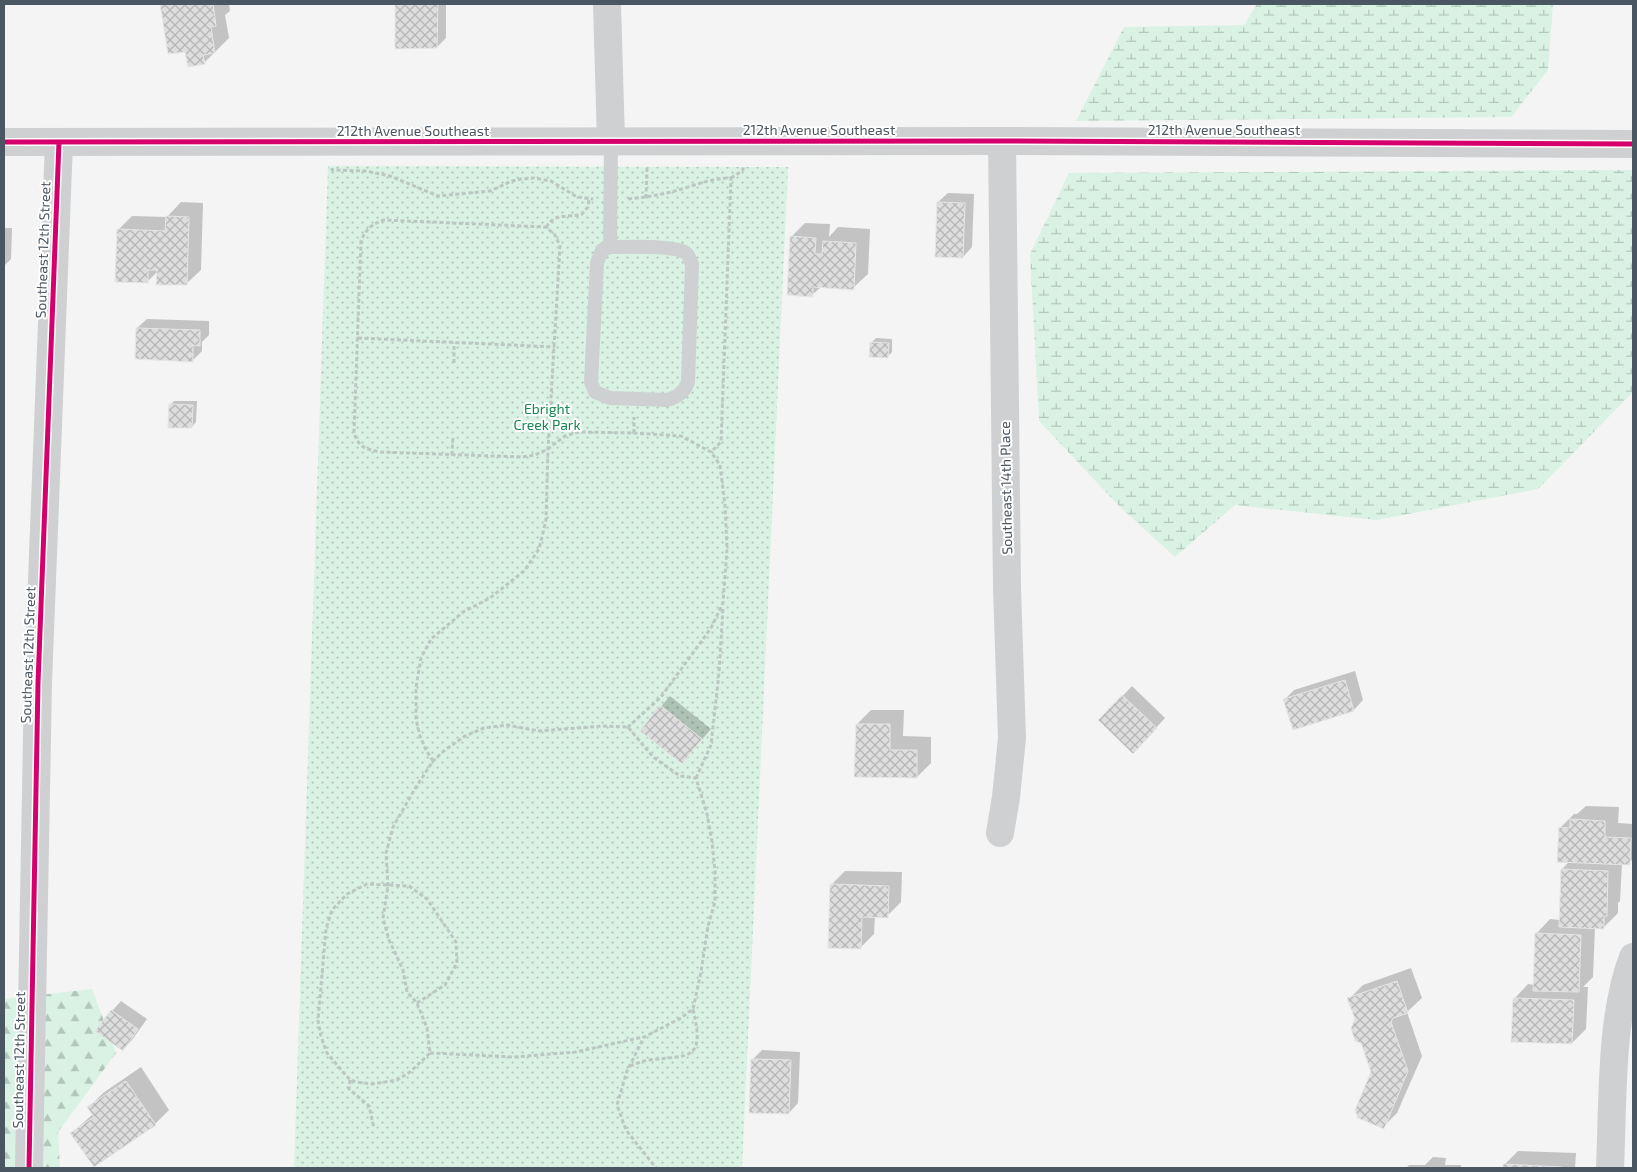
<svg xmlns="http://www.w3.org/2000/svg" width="1637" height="1172" viewBox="0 0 1637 1172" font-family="'Exo 2',sans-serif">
<defs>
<pattern id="forest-firs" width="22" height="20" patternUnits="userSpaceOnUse" patternTransform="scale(1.25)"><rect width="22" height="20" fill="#d9f2e3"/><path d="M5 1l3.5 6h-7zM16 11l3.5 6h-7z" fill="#b2c7bb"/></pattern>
<pattern id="wetland-marsh" width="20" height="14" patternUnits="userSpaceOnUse" patternTransform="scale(1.25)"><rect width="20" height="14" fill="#d9f2e3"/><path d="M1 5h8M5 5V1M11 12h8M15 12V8" fill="none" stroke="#b2c7bb"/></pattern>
<pattern id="park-dots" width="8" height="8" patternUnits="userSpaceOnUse" patternTransform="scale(1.25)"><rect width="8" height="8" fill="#d9f2e3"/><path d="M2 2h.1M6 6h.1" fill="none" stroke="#b2c7bb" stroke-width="1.8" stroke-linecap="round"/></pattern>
<pattern id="building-cross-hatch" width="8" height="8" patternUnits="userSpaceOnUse" patternTransform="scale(1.25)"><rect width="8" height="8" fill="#ddddde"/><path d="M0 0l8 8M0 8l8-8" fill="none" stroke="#b5b6b7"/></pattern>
</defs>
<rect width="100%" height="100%" fill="#f4f4f4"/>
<path fill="url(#forest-firs)" d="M 92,989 L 116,1053 L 58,1132 L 60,1168 L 4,1168 L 4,999 Z"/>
<path fill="url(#wetland-marsh)" d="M 1257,4 L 1553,4 L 1548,70 L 1511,117 L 1076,121 L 1124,27 L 1244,25 Z
M 1633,170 L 1633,392 L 1538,489 L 1377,520 L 1235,505 L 1175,557 L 1120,507 L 1039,421 L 1030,254 L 1069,173 Z"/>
<path fill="url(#park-dots)" d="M 328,166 L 788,167 L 742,1168 L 294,1168 Z"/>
<path fill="#0003" d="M 162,4 L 229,4 L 230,11 L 225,15 L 229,38 L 204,63 L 186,50 L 169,53 Z
M 396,4 L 446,4 L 446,38 L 437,47 L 396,47 Z
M 948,193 L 974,194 L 972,247 L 963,257 L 938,202 Z
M 181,202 L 203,203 L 201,270 L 186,284 L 158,271 L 147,282 L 118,230 L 132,216 L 167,217 Z
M 805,223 L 830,224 L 829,237 L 838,227 L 870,229 L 868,274 L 853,288 L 821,287 L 812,295 L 791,237 Z
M 4,228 L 12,228 L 11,259 L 4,266 Z
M 147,319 L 209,321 L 209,335 L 202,342 L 202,351 L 192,361 L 137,328 Z
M 876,338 L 892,339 L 892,352 L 887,357 L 871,343 Z
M 174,401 L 197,401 L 196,422 L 192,427 L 170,405 Z
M 1355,671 L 1363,700 L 1354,710 L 1294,728 L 1285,699 L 1294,690 Z
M 1132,686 L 1165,718 L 1142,743 L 1100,720 Z
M 670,696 L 711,729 L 682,763 L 641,730 Z
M 871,710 L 904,710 L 903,736 L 931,737 L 931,763 L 917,777 L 857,724 Z
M 1586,806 L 1619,807 L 1618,823 L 1633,824 L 1633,859 L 1629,863 L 1622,863 L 1620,901 L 1618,903 L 1618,913 L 1604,927 L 1595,927 L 1593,977 L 1583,987 L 1588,987 L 1586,1029 L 1572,1043 L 1514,999 L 1528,984 L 1534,985 L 1536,934 L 1550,919 L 1560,920 L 1562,869 L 1570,861 L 1560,828 L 1574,814 L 1577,814 Z
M 845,871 L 902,872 L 901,902 L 887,916 L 875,916 L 874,934 L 860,948 L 831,885 Z
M 1411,968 L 1422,998 L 1407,1012 L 1422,1056 L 1397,1113 L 1383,1127 L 1372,1072 L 1349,999 L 1363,985 Z
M 121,1001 L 147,1019 L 132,1040 L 123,1049 L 97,1031 L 112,1011 Z
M 762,1050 L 800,1052 L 798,1103 L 789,1113 L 752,1060 Z
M 141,1067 L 169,1110 L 155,1124 L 94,1166 L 72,1133 L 93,1114 L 89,1107 L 103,1093 Z
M 1518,1151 L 1576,1153 L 1575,1168 L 1504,1168 L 1504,1165 Z
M 1433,1157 L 1446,1158 L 1445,1165 L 1461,1165 L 1461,1168 L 1406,1168 L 1409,1165 L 1425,1165 Z"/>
<path fill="url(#building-cross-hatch)" stroke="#e5e6e7" d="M 160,4 L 213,4 L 216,26 L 211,27 L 215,53 L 203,55 L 205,64 L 188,67 L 185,52 L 168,54 Z
M 395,4 L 438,4 L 437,48 L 395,49 Z
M 937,202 L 965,203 L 963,258 L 935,257 Z
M 166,216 L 189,217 L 187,285 L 156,285 L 157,270 L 148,270 L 148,283 L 115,282 L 117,229 L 165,231 Z
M 790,236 L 816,238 L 815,254 L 822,254 L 823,241 L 856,243 L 854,290 L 813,287 L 813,297 L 787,295 Z
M 136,328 L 200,330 L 200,346 L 193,345 L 193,362 L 135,359 Z
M 870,342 L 889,343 L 888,358 L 869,357 Z
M 169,404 L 193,405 L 192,428 L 168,428 Z
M 1345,680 L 1354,711 L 1293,730 L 1283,699 Z
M 1122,695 L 1157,728 L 1133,754 L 1098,720 Z
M 660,705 L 702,739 L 682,764 L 640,731 Z
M 856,724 L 890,724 L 890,750 L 917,750 L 917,778 L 854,777 Z
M 1570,819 L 1605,821 L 1605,837 L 1631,838 L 1630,865 L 1557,862 L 1559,827 L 1570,828 Z
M 1561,869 L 1608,871 L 1607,916 L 1604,916 L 1604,929 L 1559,927 Z
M 830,884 L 889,886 L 888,918 L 862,917 L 861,949 L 828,948 Z
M 1535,933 L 1581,935 L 1579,992 L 1533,991 Z
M 1397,981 L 1408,1013 L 1393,1018 L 1391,1022 L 1408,1071 L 1384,1129 L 1358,1118 L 1355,1110 L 1371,1072 L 1361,1043 L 1355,1041 L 1351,1028 L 1355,1019 L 1347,998 Z
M 1513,998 L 1574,1000 L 1572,1044 L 1511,1042 Z
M 111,1010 L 138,1029 L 123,1051 L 95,1031 Z
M 751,1059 L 791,1060 L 789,1114 L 749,1113 Z
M 126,1081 L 156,1125 L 94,1167 L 70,1133 L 94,1117 L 87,1107 Z
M 1503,1164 L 1562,1167 L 1562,1168 L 1503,1168 Z"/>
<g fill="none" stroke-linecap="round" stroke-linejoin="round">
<path stroke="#bcc7c4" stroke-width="3" stroke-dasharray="4 2.5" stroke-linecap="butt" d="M 332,168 L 332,170 L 366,171 L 390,176 L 438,196 L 490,191 L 512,181 L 521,179 L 534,178 L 551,181 L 577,197 L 593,199
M 731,178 L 743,170 L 743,167
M 646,198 L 647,166
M 628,199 C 648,197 666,194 685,188 C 701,183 714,178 731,178 L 721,442 L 711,452
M 546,227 C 557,211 567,219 582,214 L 588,207 L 589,199
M 358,338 L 555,347
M 454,363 L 454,343
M 634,433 L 634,417
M 452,455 L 453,436
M 433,761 L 426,750 L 420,736 L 416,719 L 416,687 L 421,658 L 431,639 L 463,612 L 490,598 L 524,571 L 539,549 L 546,520 L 548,449 L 560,246 L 555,235 L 546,227 L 384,220 C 372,224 366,229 361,241 L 354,433 C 359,448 366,449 380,452 L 522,457 L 535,455 L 548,449 L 565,436 L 579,432 L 634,433 L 681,436 L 711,452 L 720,465 L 725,505 L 727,549 L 723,603 L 711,628 L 661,697 L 628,727
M 696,778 L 711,745 L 719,673 L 723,607
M 417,1003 L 445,985 L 457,963 L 456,942 L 427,899 L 409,886 L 367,884 L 347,894 L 332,910 L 326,929 L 318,1021 L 321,1036 L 327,1053 L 350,1080 L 356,1082 L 372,1084 L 397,1080 L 410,1072 L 430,1053 L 427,1028 L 417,1003 L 407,992 L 403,970 L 389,940 L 383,918 L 388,886 L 386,853 L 393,827 L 416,787 L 433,761 L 445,750 L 465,736 L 484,728 L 507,725 L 539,731 L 602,726 L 628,727 L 653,757 L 680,776 L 696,778 L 707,814 L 712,842 L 715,871 L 715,902 L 708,926 L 701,972 L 693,1009 L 681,1018 L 644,1037 L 627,1071 L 617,1105 L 626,1130 L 656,1168
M 430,1053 L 514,1057 L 576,1052 L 643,1037
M 630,1066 C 636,1064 642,1061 649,1060 C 691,1055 705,1061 693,1009
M 350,1080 L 349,1089 L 369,1106 L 374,1128"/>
<path stroke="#ced0d2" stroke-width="14" d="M 610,247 C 624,247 676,245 686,253 C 689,255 690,261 692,264 L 688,382 C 684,393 677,397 667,400 L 610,398 L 595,392 L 591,382 L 597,263 L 602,250 L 610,247 L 611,141"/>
<path stroke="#ced0d2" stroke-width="28" d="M 607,4 L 611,141
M 1000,833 L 1006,797 L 1012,738 L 1007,588 L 1002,141
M 29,1168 L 38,683 L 59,142
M 1610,1168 C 1613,1104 1610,1016 1633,957"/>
<path stroke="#ced0d2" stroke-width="28" d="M 4,142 L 1002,141 L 1633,144"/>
<g stroke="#fff" stroke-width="8">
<path id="cycleway" d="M 4,142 L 1002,141 L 1633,144
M 29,1168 L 38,683 L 59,142"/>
</g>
<use href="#cycleway" stroke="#d6006c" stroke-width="5"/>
</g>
<g text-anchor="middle" stroke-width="4" stroke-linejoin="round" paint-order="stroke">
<g font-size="14" fill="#4a5661" stroke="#fff">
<text x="819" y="135">212th Avenue Southeast</text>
<text x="1224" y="135">212th Avenue Southeast</text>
<text x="413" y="136">212th Avenue Southeast</text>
<text transform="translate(43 250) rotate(-88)" y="5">Southeast 12th Street</text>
<text transform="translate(1006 488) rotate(-91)" y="5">Southeast 14th Place</text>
<text transform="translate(28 655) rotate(-88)" y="5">Southeast 12th Street</text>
<text transform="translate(19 1060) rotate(-89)" y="5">Southeast 12th Street</text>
</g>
<g font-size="14" fill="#17864f" stroke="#fff">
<text x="547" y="414">Ebright<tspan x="547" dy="16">Creek Park</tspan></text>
</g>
</g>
<rect width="1637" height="1172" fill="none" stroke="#4a5661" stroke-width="10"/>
</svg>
